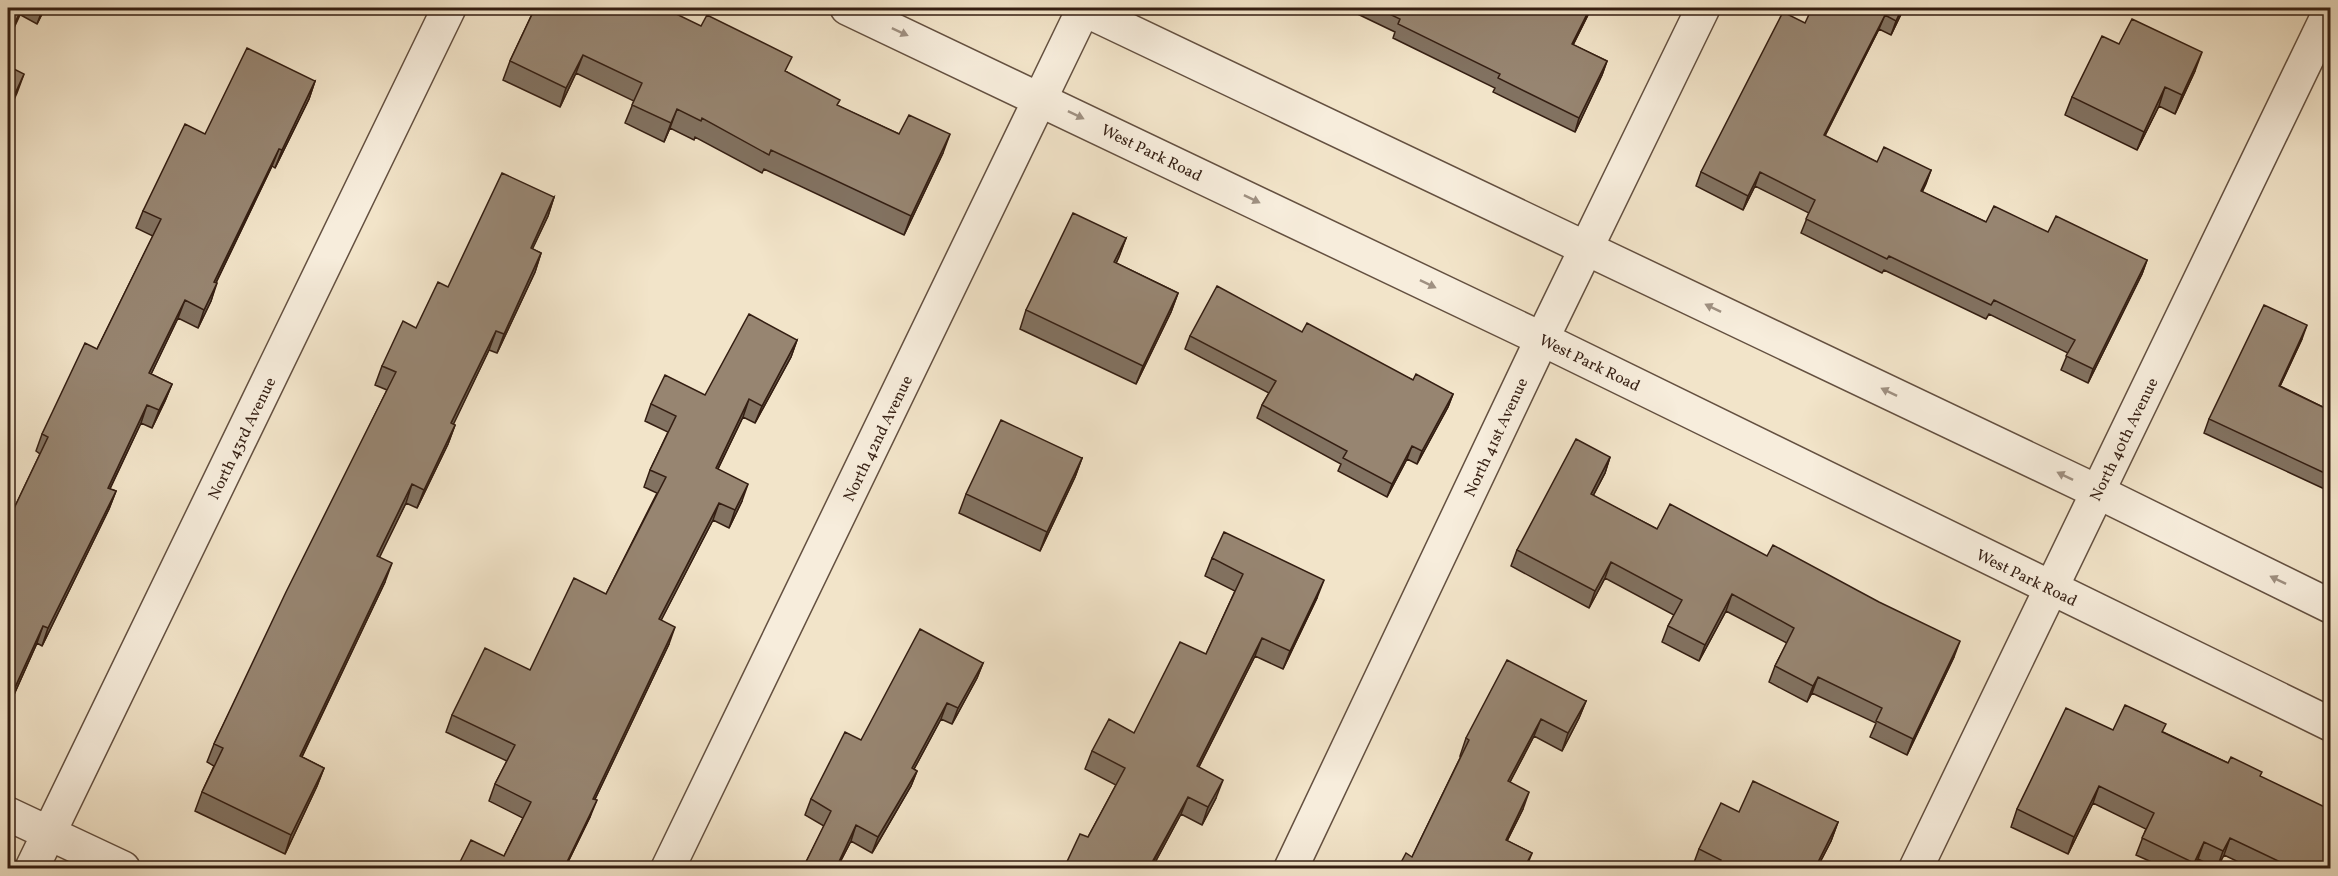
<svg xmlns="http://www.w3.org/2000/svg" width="2338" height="876" viewBox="0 0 2338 876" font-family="Vollkorn,serif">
<rect width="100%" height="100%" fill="#f2e4c9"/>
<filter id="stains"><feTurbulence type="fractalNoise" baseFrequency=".00333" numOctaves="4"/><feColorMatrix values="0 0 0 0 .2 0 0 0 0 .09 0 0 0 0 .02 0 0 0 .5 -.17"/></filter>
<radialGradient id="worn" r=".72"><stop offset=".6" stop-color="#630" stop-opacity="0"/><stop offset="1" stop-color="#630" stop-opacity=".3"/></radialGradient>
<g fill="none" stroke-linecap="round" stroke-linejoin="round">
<g stroke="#645040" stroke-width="36">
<path id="minor" d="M 8,814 L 123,868
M 32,868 L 449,8
M 668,868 L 1084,8
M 1291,868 L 1542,339 L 1703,8
M 1916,868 L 2330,11"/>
</g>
<g stroke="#645040" stroke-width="36">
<path id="tertiary" d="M 847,8 L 1542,339 L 2330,724
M 1081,8 L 2098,492 L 2330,606"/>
</g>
<use href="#minor" stroke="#f7eddc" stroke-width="33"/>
<use href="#tertiary" stroke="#f7eddc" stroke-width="33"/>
</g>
<path fill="#827261" stroke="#341e12" stroke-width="1.5" d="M 8,8 L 45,8 L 37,24 Z
M 535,8 L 787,72 L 838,106 L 899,134 L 943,153 L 904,235 L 764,169 L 762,173 L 695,137 L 694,140 L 670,128 L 664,142 L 625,123 L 634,101 L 576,73 L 560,107 L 503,80 L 510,61 Z
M 1345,8 L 1532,8 L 1589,13 L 1573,45 L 1607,61 L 1602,75 L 1575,132 L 1493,92 L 1495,88 L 1393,38 L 1395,32 Z
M 1904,8 L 1891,35 L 1879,29 L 1825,136 L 1877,162 L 1931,170 L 1922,192 L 1986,222 L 2048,232 L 2147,260 L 2142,274 L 2088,383 L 2061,370 L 2068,353 L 1989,314 L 1986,319 L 1884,270 L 1882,273 L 1801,233 L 1809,213 L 1755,186 L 1743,210 L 1696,186 L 1701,172 L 1805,23 Z
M 2119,44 L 2195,71 L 2175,114 L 2159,106 L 2137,150 L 2065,115 L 2072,97 Z
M 315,81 L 309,99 L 275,168 L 272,166 L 216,283 L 211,301 L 198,328 L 178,318 L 151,374 L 172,384 L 165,401 L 152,428 L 141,423 L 110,489 L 116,491 L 109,509 L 42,646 L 37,643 L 8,708 L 8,521 L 40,454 L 36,451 L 42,434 L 97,349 L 153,236 L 136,228 L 143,211 L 205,134 Z
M 554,197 L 548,216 L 532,249 L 541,253 L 535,272 L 497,353 L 489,350 L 453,424 L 455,425 L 448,444 L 417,508 L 406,503 L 379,557 L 385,582 L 302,757 L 324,768 L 317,786 L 285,854 L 195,811 L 202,792 L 214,766 L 207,762 L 214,744 L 387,390 L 375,385 L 382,366 L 416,328 L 448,287 Z
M 1126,238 L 1116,263 L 1178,293 L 1171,312 L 1136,384 L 1020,329 L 1026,310 Z
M 1302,332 L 1413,380 L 1453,394 L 1448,407 L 1417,464 L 1407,459 L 1387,497 L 1338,471 L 1341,464 L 1257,418 L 1262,405 L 1269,393 L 1185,349 L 1190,336 Z
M 2302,339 L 2280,386 L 2331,411 L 2331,492 L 2204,433 L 2209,419 Z
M 797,340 L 791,357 L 755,423 L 743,417 L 718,469 L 742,501 L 729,528 L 713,520 L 661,620 L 669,644 L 595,799 L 590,817 L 565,868 L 457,868 L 504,856 L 523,818 L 489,801 L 495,784 L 507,761 L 446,732 L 452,715 L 530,670 L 606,594 L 657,493 L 644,487 L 650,470 L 668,432 L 645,421 L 651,404 L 705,395 Z
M 1610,457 L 1605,473 L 1593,496 L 1657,529 L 1954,657 L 1907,755 L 1870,737 L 1876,723 L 1812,693 L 1807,702 L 1769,682 L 1775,666 L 1787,643 L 1726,611 L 1699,661 L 1662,642 L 1668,626 L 1674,615 L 1605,578 L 1589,608 L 1511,566 L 1517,550 Z
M 1082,458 L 1075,477 L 1040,551 L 959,513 L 966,494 Z
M 1212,558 L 1317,598 L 1283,669 L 1255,656 L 1199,767 L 1216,798 L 1202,825 L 1181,814 L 1152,868 L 1064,868 L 1088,837 L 1116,785 L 1085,769 L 1092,751 L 1134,733 L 1206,654 L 1235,591 L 1205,576 Z
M 983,663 L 977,678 L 952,724 L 941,719 L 914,769 L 917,771 L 911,786 L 872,853 L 851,841 L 837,868 L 803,868 L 824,826 L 805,815 L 811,799 L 861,740 Z
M 1586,701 L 1579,718 L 1562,751 L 1534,736 L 1510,782 L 1523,809 L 1507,841 L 1532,853 L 1526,868 L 1398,868 L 1412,857 L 1461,756 L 1460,756 L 1466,738 Z
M 2163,732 L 2228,763 L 2260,776 L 2331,868 L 2251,868 L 2224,855 L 2217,868 L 2198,859 L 2194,868 L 2165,868 L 2136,855 L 2146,829 L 2093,803 L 2068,854 L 2011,827 L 2017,809 Z
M 1739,812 L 1838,822 L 1831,841 L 1817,868 L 1692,868 L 1699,849 Z"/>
<path fill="#6a5d4f" stroke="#341e12" stroke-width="1.5" d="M 22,8 L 23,8 L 20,15 L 8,41 L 8,37 Z
M 43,8 L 45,8 L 37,24 Z
M 1590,8 L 1591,8 L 1589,13 L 1567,57 L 1572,44 Z
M 1902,8 L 1904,8 L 1891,35 L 1896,21 Z
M 1885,15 L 1879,29 L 1818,149 L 1824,135 Z
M 2202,52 L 2195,71 L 2175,114 L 2182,95 Z
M 583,55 L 576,73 L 560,107 L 566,88 Z
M 1607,61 L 1602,75 L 1575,132 L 1579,118 Z
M 24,74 L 17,93 L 8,113 L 8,109 Z
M 315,81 L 309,99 L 275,168 L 282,150 Z
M 2165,87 L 2159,106 L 2137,150 L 2144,132 Z
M 677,109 L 670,128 L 664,142 L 671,123 Z
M 950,134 L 943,153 L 904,235 L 911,216 Z
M 279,149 L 272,166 L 208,299 L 214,282 Z
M 1931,170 L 1926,184 L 1916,205 L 1921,191 Z
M 1760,172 L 1755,186 L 1743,210 L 1748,196 Z
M 554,197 L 548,216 L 524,267 L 531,248 Z
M 1126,238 L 1119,257 L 1108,281 L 1114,262 Z
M 541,253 L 535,272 L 497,353 L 504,334 Z
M 2147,260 L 2142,274 L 2088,383 L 2093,369 Z
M 217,283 L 211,301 L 198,328 L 204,310 Z
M 1178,293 L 1171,312 L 1136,384 L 1143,366 Z
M 185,300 L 178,318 L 143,391 L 149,373 Z
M 2307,325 L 2302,339 L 2274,399 L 2279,386 Z
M 496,331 L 489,350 L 445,442 L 451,423 Z
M 797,340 L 791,357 L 755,423 L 762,406 Z
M 172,384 L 165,401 L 152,428 L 159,410 Z
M 1453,394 L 1448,407 L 1417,464 L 1422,451 Z
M 749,399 L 743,417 L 710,485 L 716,468 Z
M 147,405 L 141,423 L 102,505 L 108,488 Z
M 455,425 L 448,444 L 417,508 L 424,490 Z
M 1412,446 L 1407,459 L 1387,497 L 1392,484 Z
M 1610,457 L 1605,473 L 1585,511 L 1591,494 Z
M 1082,458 L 1075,477 L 1040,551 L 1047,532 Z
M 412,484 L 406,503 L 371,575 L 377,556 Z
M 748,484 L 742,501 L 729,528 L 735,510 Z
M 116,491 L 109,509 L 42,646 L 48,628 Z
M 719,503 L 713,520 L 653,636 L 659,619 Z
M 1611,562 L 1605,578 L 1589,608 L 1595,591 Z
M 392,563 L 385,582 L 293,775 L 300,756 Z
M 1324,580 L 1317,598 L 1283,669 L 1290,651 Z
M 1732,594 L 1726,611 L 1699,661 L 1705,645 Z
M 43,626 L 37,643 L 8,708 L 11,696 Z
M 675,627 L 669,644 L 587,816 L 593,799 Z
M 1262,638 L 1255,656 L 1190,784 L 1197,766 Z
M 1960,641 L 1954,657 L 1907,755 L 1913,739 Z
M 983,663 L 977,678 L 952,724 L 958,708 Z
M 1818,677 L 1812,693 L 1807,702 L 1813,686 Z
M 1586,701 L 1579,718 L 1562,751 L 1568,733 Z
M 947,703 L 941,719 L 906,784 L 912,768 Z
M 1541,719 L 1534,736 L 1501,799 L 1508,781 Z
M 324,768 L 317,786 L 285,854 L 291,835 Z
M 917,771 L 911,786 L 872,853 L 878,837 Z
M 1223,780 L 1216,798 L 1202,825 L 1208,807 Z
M 2099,786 L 2093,803 L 2068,854 L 2074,837 Z
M 1529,792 L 1523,809 L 1499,857 L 1506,840 Z
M 1188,797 L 1181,814 L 1152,868 L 1150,868 Z
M 597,800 L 590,817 L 565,868 L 563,868 Z
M 1838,822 L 1831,841 L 1817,868 L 1815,868 Z
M 856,825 L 851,841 L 837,868 L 836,868 Z
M 2230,838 L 2224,855 L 2217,868 L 2223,851 Z
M 2204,842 L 2198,859 L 2194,868 L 2192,868 Z"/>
<path fill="#978571" stroke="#341e12" stroke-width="1.5" d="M 8,8 L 22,8 L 8,37 Z
M 535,8 L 664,8 L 701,26 L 707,15 L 792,57 L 785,71 L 840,100 L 837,105 L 899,134 L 909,115 L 950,134 L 911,216 L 771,150 L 769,155 L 702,118 L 701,121 L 677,109 L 671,123 L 632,105 L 642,83 L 583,55 L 566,88 L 510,61 Z
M 1377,8 L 1590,8 L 1572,44 L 1607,61 L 1579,118 L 1498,78 L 1500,74 L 1398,24 L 1400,19 Z
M 1812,8 L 1902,8 L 1896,21 L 1885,15 L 1824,135 L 1877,162 L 1884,147 L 1931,170 L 1921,191 L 1986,222 L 1994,206 L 2048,232 L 2056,216 L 2147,260 L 2093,369 L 2066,356 L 2075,340 L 1994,300 L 1991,305 L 1889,256 L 1887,259 L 1806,219 L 1815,200 L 1760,172 L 1748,196 L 1701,172 L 1783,12 L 1805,23 Z
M 2132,19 L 2202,52 L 2182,95 L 2165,87 L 2144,132 L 2072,97 L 2102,36 L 2119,44 Z
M 247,48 L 315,81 L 282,150 L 279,149 L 214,282 L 217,283 L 204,310 L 185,300 L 149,373 L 172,384 L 159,410 L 147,405 L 108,488 L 116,491 L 48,628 L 43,626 L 11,696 L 8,695 L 8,521 L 48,437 L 42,434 L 85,343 L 97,349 L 161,219 L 143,211 L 185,124 L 205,134 Z
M 8,66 L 24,74 L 8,109 Z
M 502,173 L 554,197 L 531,248 L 541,253 L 504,334 L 496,331 L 451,423 L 455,425 L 424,490 L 412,484 L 377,556 L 392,563 L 300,756 L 324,768 L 291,835 L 202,792 L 223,748 L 214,744 L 286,592 L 396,372 L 382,366 L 403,321 L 416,328 L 438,282 L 448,287 Z
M 1073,213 L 1126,238 L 1114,262 L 1178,293 L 1143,366 L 1026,310 Z
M 1217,286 L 1302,332 L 1307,323 L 1413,380 L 1416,374 L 1453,394 L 1422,451 L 1412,446 L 1392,484 L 1343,458 L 1347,451 L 1262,405 L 1276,381 L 1190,336 Z
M 2264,305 L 2307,325 L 2279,386 L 2331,411 L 2331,476 L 2209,419 Z
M 749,314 L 797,340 L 762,406 L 749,399 L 716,468 L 748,484 L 735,510 L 719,503 L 659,619 L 675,627 L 593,799 L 597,800 L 564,868 L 558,865 L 556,868 L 457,868 L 471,840 L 504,856 L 531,802 L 495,784 L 515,745 L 452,715 L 485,648 L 530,670 L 574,578 L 606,594 L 666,477 L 650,470 L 676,416 L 651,404 L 665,375 L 705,395 Z
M 1001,420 L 1082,458 L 1047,532 L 966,494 Z
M 1576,439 L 1610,457 L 1591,494 L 1657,529 L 1670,504 L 1767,556 L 1773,545 L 1879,602 L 1960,641 L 1913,739 L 1876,721 L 1882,708 L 1818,677 L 1813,686 L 1775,666 L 1794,628 L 1732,594 L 1705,645 L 1668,626 L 1682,600 L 1611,562 L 1595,591 L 1517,550 Z
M 1224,532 L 1324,580 L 1290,651 L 1262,638 L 1197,766 L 1223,780 L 1208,807 L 1188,797 L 1150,866 L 1152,867 L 1152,868 L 1064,868 L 1080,834 L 1088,837 L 1125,768 L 1092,751 L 1109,719 L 1134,733 L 1180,642 L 1206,654 L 1243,574 L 1212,558 Z
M 920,629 L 983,663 L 958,708 L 947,703 L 912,768 L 917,771 L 878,837 L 856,825 L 836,868 L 803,868 L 831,811 L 811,799 L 845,732 L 861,740 Z
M 1507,660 L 1586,701 L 1568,733 L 1541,719 L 1508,781 L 1529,792 L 1506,840 L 1532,853 L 1524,868 L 1398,868 L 1406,853 L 1412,857 L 1469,740 L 1466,738 Z
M 2125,705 L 2166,724 L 2162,732 L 2228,763 L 2231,757 L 2262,772 L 2260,776 L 2331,810 L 2331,868 L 2293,868 L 2230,838 L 2223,851 L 2204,842 L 2194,863 L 2142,838 L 2154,813 L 2099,786 L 2074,837 L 2017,809 L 2066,708 L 2113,730 Z
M 1753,781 L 1838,822 L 1815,868 L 1717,868 L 1721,860 L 1699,849 L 1721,803 L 1739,812 Z"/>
<defs><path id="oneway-solid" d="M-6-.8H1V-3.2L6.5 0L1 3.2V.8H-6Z" transform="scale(1.5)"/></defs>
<g fill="#9f9081">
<use href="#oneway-solid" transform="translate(900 32) rotate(25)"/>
<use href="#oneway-solid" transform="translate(1076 115) rotate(26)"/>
<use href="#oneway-solid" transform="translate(1252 199) rotate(26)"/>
<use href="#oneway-solid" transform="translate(1428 284) rotate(26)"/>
<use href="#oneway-solid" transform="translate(1713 308) rotate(-154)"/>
<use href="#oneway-solid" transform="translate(1889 392) rotate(-154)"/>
<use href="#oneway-solid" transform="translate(2065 476) rotate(-154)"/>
<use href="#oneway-solid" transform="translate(2278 580) rotate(-154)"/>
</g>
<g text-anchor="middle" stroke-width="4.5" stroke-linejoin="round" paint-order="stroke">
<g font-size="16" fill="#341e12" stroke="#f7eddc">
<text transform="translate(1152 152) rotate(26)" y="6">West Park Road</text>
<text transform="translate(1590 362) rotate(26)" y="6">West Park Road</text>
<text transform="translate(1495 437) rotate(-65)" y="6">North 41st Avenue</text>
<text transform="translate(241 438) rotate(-64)" y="6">North 43rd Avenue</text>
<text transform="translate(877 438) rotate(-64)" y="6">North 42nd Avenue</text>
<text transform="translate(2123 439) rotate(-64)" y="6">North 40th Avenue</text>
<text transform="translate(2027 577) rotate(26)" y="6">West Park Road</text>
</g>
</g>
<rect width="2338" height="876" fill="none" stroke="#f2e4c9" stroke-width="30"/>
<rect x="9" y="9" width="2320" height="858" fill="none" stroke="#341e12" stroke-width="3"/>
<rect x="15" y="15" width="2308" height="846" fill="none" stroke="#341e12" stroke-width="1.5"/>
<rect width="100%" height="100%" filter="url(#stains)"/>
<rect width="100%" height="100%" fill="url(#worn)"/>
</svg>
